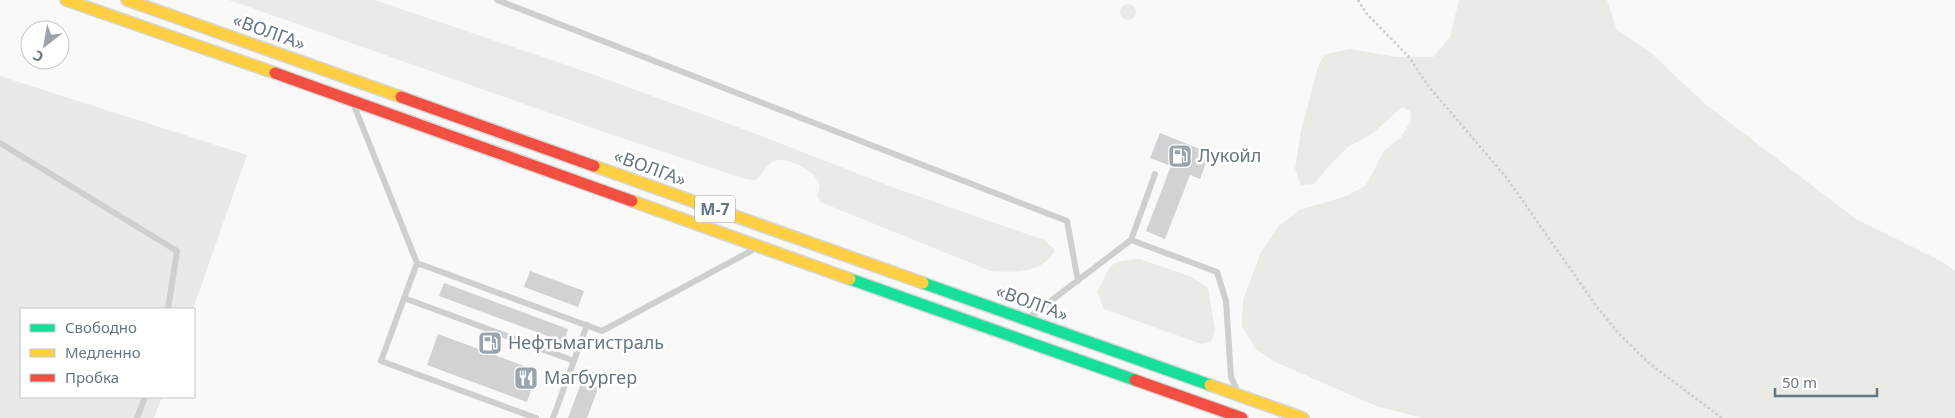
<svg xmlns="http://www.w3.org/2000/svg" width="1955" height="418" viewBox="0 0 1955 418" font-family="'Noto Sans',sans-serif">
<rect width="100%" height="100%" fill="#f9f9f9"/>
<path fill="#e8e9e9" d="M 0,76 L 247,155 L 193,309 L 21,309 L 21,397 L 162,397 L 154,418 L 0,418 Z"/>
<path fill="#e8ebe6" d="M 229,0 L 375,0 L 578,69 L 754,133 L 892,187 L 1044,240 L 1055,250 C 1045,273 1012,273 991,271 L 820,202 L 817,195 C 819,191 821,186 818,181 C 812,169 786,156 774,161 C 766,164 763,175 755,180 L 745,179 L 598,130 Z
M 1459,0 L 1607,0 L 1617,30 L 1650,52 L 1704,103 L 1856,219 L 1943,262 L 1955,271 L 1955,418 L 1423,418 L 1376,406 L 1273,361 L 1255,348 L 1242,326 L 1243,300 L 1261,252 L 1278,227 L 1299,210 L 1347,196 L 1366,185 L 1384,151 L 1401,137 L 1411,121 L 1410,111 L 1402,107 L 1372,134 L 1349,146 L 1330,165 L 1314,184 L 1301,185 L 1295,169 L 1301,131 L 1318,67 L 1325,54 L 1350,49 L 1396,57 L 1433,57 L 1450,37 Z
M1120 12a8 8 0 1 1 16 0a8 8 0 1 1-16 0Z
M 1140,259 L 1192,277 L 1208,288 L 1215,331 L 1211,341 L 1201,344 L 1104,309 L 1097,292 C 1112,265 1106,261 1140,259 Z"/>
<path fill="#d0d2d3" d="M 1160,133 L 1210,153 L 1200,179 L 1190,175 L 1165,239 L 1146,231 L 1171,166 L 1150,158 Z
M 530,271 L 584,291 L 578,307 L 524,287 Z
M 444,283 L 568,329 L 564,342 L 439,296 Z
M 438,334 L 538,371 L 527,402 L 427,365 Z
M 586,370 L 603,376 L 587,418 L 568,418 Z"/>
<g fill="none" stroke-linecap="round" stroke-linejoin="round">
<g stroke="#d5d6d6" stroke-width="14">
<path id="fast" d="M 850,279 L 1135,380
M 923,283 L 1210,385"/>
</g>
<g stroke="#d5d6d6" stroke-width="14">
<path id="slow" d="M 66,0 L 275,73
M 127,0 L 401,97
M 594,166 L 923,283
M 632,201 L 850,279
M 1210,385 L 1303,418"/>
</g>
<g stroke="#d5d6d6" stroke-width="14">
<path id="jam" d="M 275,73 L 632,201
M 401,97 L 594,166
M 1135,380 L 1242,418"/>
</g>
<path stroke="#cbcccd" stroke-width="2.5" stroke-dasharray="2.5 2.5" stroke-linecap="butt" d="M 1358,0 L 1367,14 L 1409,57 L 1429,87 L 1506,177 L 1597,307 L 1620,335 L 1649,363 L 1722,418"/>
<path stroke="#cecfd0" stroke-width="6" d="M 497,0 L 1067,221 L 1078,281
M 355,108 L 417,263 L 602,331 L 751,251
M 0,143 L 177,251 L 168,309
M 1131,240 L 1155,174
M 417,263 L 381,361 L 536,418
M 404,298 L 574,361
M 1031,316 L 1131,240 L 1217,272 L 1226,301 L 1231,377 L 1236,388
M 137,418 L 145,397
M 553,418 L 587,325"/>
<use href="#fast" stroke="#16e098" stroke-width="11"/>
<use href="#slow" stroke="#ffcf43" stroke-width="11"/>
<use href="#jam" stroke="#f24e42" stroke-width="11"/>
</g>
<defs>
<g id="fuel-square" transform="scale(1.25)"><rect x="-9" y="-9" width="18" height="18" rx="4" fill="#99a4ac" stroke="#fff"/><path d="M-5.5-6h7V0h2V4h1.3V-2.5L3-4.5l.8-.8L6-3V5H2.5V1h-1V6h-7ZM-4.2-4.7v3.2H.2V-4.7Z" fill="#fff"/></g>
<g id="restaurant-square" transform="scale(1.25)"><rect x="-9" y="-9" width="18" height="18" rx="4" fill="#99a4ac" stroke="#fff"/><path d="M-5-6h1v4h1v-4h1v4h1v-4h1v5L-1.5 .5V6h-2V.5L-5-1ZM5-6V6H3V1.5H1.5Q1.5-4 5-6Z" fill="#fff"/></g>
</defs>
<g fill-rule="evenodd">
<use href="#fuel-square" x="1180" y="156"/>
<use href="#fuel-square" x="490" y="343"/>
<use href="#restaurant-square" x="526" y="378"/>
</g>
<g text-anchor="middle" stroke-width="5" stroke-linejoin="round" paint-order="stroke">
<rect fill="#fff" stroke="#939fa8" stroke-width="1" x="695" y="195.5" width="40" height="27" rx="4"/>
<g font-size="16" font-weight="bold" fill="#657683">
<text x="715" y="215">М-7</text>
</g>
<g font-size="18" fill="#657683" stroke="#fff">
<text transform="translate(269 32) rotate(20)" y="6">«ВОЛГА»</text>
<text transform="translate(650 168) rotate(20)" y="6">«ВОЛГА»</text>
<text transform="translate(1032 303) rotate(20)" y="6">«ВОЛГА»</text>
</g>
<g font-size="18" fill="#657683" stroke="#fff" text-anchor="start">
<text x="1198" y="162">Лукойл</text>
<text x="508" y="349">Нефтьмагистраль</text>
<text x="544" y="384">Магбургер</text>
</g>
</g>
<rect x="20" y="308" width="175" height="90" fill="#ffffff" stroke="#c1c8cd"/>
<rect x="30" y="324" width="25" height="8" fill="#16e098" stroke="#c1c8cd"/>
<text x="65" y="333" font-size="15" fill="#657683">Свободно</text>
<rect x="30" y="349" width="25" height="8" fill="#ffcf43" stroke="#c1c8cd"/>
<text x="65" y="358" font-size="15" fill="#657683">Медленно</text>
<rect x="30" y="374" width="25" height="8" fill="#f24e42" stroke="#c1c8cd"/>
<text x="65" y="383" font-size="15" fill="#657683">Пробка</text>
<g transform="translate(45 45) rotate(211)"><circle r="24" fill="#ffffff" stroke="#c1c8cd"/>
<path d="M0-4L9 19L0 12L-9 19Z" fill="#99a4ac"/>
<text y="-8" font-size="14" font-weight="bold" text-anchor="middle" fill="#657683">С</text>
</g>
<path d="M1775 388v8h102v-8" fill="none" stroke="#657683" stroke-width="2.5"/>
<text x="1782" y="388" font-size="15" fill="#657683" stroke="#ffffff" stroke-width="4" paint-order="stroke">50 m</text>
</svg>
